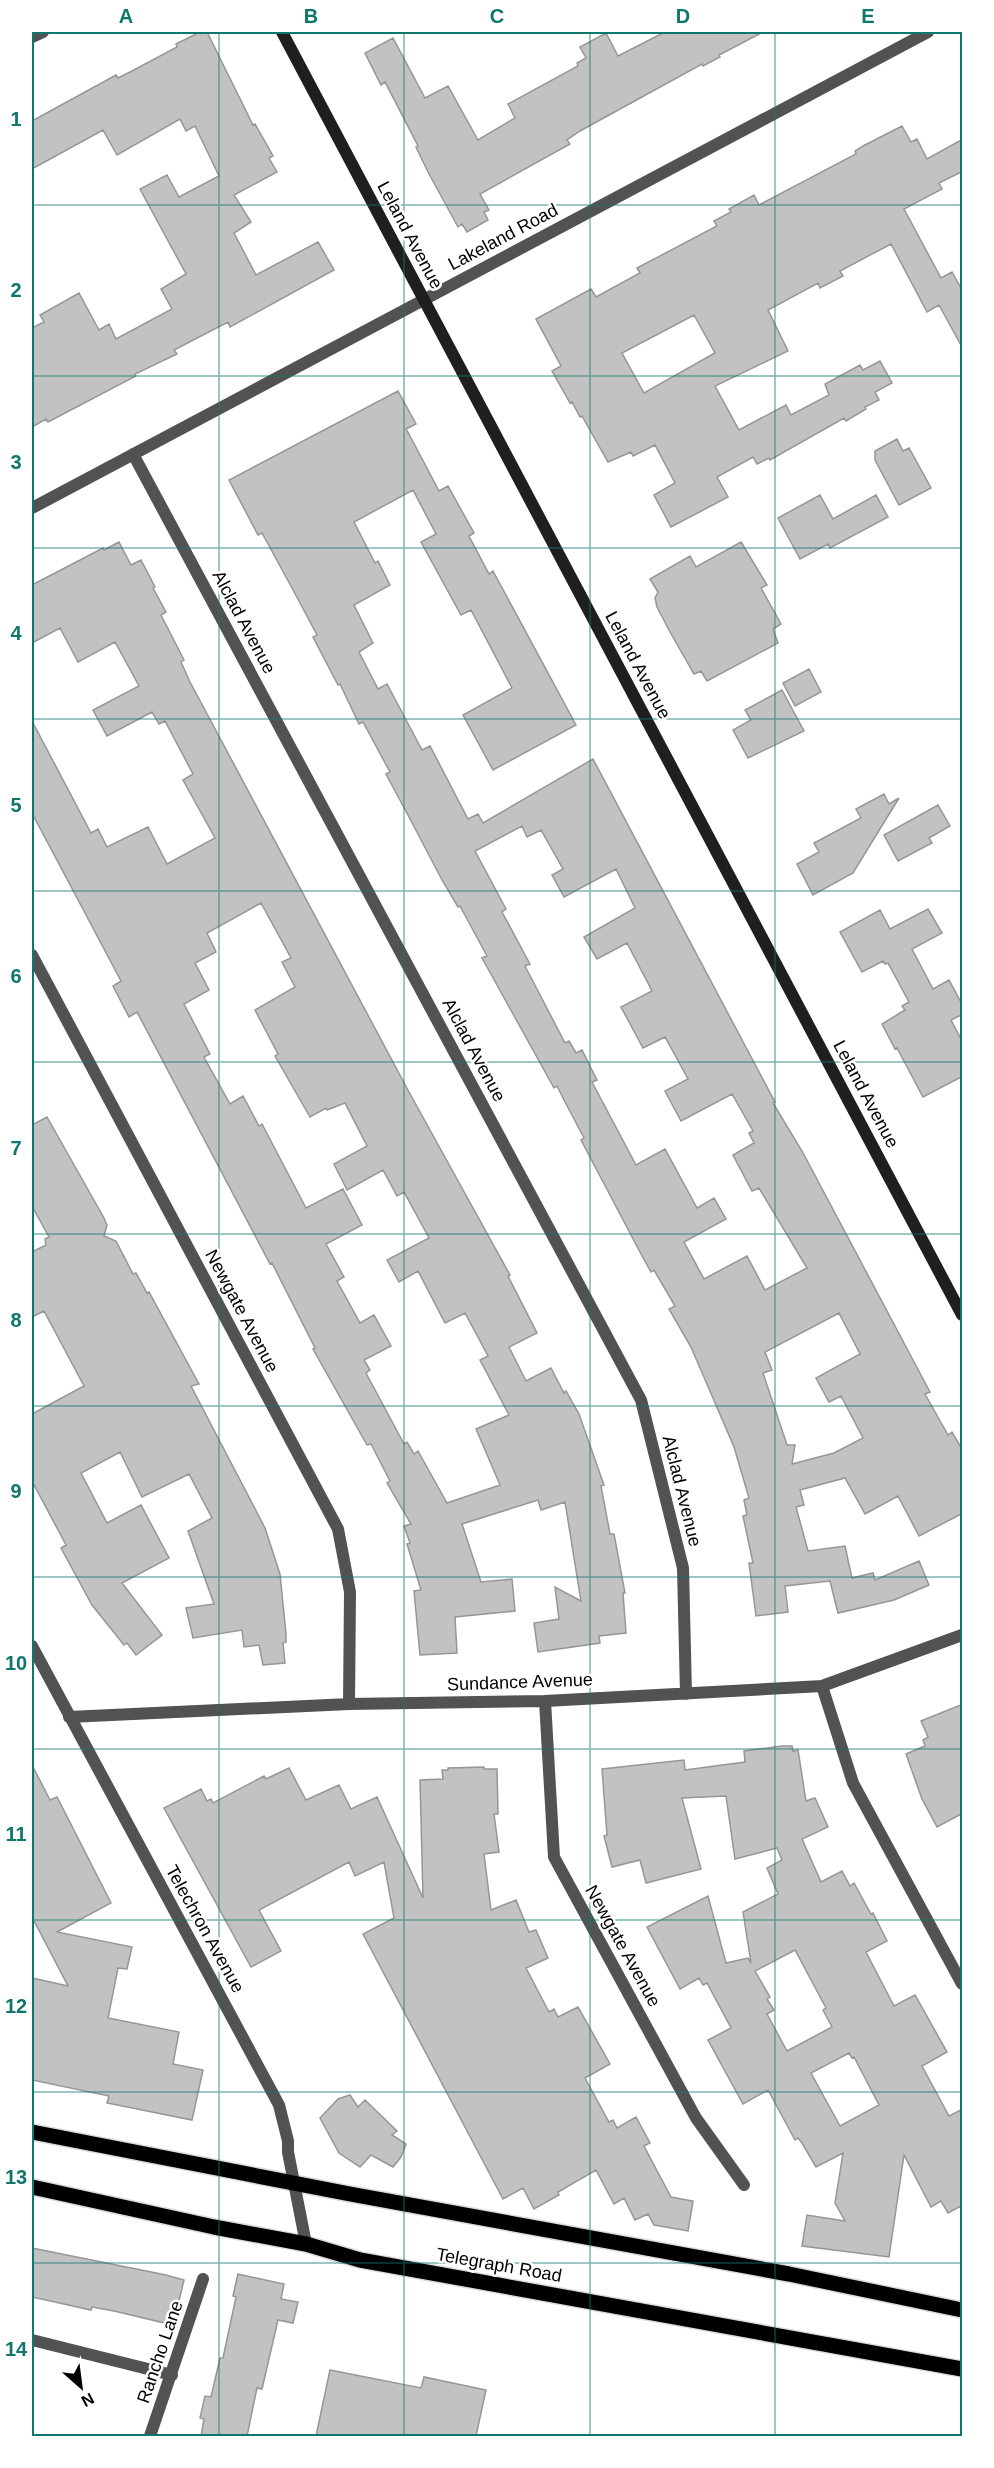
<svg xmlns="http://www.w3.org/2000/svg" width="994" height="2468" viewBox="0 0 994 2468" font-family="Helvetica,sans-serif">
<rect width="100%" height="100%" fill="#fff"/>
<path fill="#c2c2c2" stroke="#969696" stroke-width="1.5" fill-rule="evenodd" d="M 200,32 L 207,32 L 253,125 L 255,124 L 273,156 L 269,158 L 277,172 L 234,195 L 251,222 L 234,233 L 256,275 L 318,242 L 334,270 L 230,327 L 228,322 L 174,350 L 177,354 L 135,374 L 136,376 L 48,422 L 46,419 L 32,427 L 32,328 L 44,322 L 40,315 L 79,293 L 99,330 L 109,324 L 116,339 L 172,309 L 161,289 L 186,274 L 140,189 L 167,175 L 179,197 L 219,176 L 195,126 L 186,131 L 180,119 L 117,155 L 103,130 L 32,169 L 32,121 L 116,75 L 118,78 L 134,70 L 177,47 L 176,44 Z
M 665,32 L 763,32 L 719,55 L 720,57 L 703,66 L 702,64 L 580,131 L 567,140 L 570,144 L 480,194 L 489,210 L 484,212 L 488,220 L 467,232 L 462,224 L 458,227 L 428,172 L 416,147 L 418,146 L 385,82 L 381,85 L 365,53 L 393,38 L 425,98 L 448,86 L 478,140 L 515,118 L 508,104 L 578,66 L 577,63 L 586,58 L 580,47 L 606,33 L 618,56 Z
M 902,126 L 911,142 L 917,139 L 927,159 L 963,139 L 963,171 L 939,183 L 942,189 L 904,209 L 941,278 L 952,272 L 963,292 L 963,349 L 939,305 L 927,312 L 891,244 L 840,271 L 843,276 L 820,288 L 818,283 L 768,310 L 788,351 L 715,386 L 739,430 L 786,405 L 791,415 L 829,395 L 825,384 L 860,365 L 863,370 L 880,361 L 892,383 L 875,392 L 879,400 L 865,407 L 866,409 L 846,421 L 844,418 L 770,460 L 769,458 L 757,464 L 753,457 L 717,477 L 728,497 L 671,527 L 654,495 L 675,483 L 655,445 L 633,456 L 631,452 L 608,462 L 582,416 L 580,417 L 572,402 L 570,403 L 552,371 L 561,366 L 536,319 L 591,289 L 596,297 L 640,273 L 637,268 L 717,226 L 714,221 L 731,212 L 729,209 L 754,195 L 759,205 L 856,154 L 855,151 L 863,146 ZM 694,315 L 715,353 L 644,393 L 622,353 Z
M 398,391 L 416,424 L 406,429 L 409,434 L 439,491 L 448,486 L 474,533 L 469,536 L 489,574 L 493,571 L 576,725 L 493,770 L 463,715 L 512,688 L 471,610 L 461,615 L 421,542 L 436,534 L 413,490 L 354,522 L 375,563 L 378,561 L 390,585 L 354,605 L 373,643 L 359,652 L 378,689 L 387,684 L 422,750 L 430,746 L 468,819 L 478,814 L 483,823 L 593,759 L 775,1102 L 773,1103 L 802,1151 L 930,1392 L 925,1394 L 948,1435 L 952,1432 L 963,1451 L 963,1513 L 919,1536 L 898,1496 L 865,1514 L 845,1478 L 800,1490 L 804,1505 L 796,1507 L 808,1551 L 845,1546 L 852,1578 L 873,1573 L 875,1580 L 919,1561 L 929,1585 L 894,1600 L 838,1613 L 830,1581 L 785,1586 L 788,1612 L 756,1616 L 749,1563 L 753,1563 L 743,1516 L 747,1515 L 744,1500 L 749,1498 L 734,1447 L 691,1347 L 669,1309 L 675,1306 L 654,1270 L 651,1272 L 641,1254 L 581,1140 L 584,1138 L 564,1100 L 557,1086 L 554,1088 L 482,958 L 487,956 L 460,906 L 458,907 L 442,880 L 409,817 L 386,774 L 390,772 L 363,722 L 359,724 L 340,684 L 338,685 L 313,637 L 317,635 L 292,588 L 262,533 L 258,535 L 229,480 ZM 522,826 L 527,837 L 541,830 L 563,869 L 552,875 L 564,897 L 616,869 L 635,908 L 584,937 L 597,959 L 627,943 L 652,991 L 621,1007 L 643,1048 L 665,1037 L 688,1079 L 665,1091 L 681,1121 L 732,1094 L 753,1131 L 749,1133 L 754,1143 L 733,1155 L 752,1191 L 759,1188 L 807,1268 L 765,1290 L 747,1256 L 704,1279 L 684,1242 L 726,1219 L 714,1198 L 697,1208 L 665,1149 L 636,1165 L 592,1082 L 597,1080 L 582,1050 L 576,1053 L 569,1041 L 565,1043 L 525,966 L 530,964 L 502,912 L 506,909 L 475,851 ZM 839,1313 L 860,1354 L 816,1378 L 829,1402 L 841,1396 L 863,1438 L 834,1453 L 792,1464 L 795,1445 L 787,1445 L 763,1373 L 772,1370 L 765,1352 Z
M 897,439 L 903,451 L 909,448 L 931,488 L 899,505 L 875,460 L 875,451 Z
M 820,495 L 833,519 L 876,495 L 888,517 L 830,548 L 828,544 L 800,559 L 778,518 Z
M 119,542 L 131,565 L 141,560 L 155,587 L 153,588 L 166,612 L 161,615 L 184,660 L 181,662 L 190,682 L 409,1092 L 510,1275 L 508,1276 L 537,1333 L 509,1347 L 526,1381 L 551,1368 L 564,1393 L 566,1391 L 579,1414 L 604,1485 L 601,1486 L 610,1534 L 614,1534 L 625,1593 L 623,1593 L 626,1633 L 599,1636 L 600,1643 L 538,1652 L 534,1623 L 559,1619 L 555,1587 L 581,1601 L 565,1502 L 541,1510 L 538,1500 L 462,1524 L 481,1582 L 512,1579 L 515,1611 L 455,1617 L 457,1653 L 420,1655 L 414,1591 L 421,1590 L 407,1544 L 410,1543 L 404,1526 L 411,1524 L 387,1483 L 390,1481 L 371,1444 L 367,1445 L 313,1349 L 315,1348 L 272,1263 L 270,1264 L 137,1012 L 129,1017 L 113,986 L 121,981 L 32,813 L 32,721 L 91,833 L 98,829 L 107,847 L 148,827 L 167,864 L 215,838 L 183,780 L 193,774 L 165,721 L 159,724 L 152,712 L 107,736 L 93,710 L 139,686 L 115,642 L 78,662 L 60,628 L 32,643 L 32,585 L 103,548 L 104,550 ZM 261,903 L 291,958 L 282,962 L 295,987 L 255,1010 L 278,1054 L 275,1056 L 310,1117 L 326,1108 L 327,1110 L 345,1103 L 367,1146 L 334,1164 L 347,1190 L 383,1170 L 397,1196 L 404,1192 L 429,1238 L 387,1260 L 399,1282 L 418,1271 L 445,1323 L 465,1313 L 488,1356 L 480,1360 L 509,1415 L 476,1429 L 500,1485 L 447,1503 L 418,1451 L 414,1454 L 407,1442 L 404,1444 L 366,1373 L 370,1370 L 364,1360 L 391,1346 L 374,1315 L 360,1323 L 337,1281 L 344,1277 L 326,1244 L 362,1225 L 343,1189 L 306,1208 L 262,1124 L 259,1126 L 243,1096 L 230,1104 L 204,1057 L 210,1054 L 184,1004 L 209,990 L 195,963 L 216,952 L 207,933 Z
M 741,542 L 767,585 L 761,588 L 781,624 L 773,629 L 778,643 L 707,681 L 701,671 L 694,674 L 670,632 L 657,607 L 655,598 L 658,592 L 650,579 L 690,556 L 696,567 Z
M 809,669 L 821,692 L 795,706 L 783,683 Z
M 782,690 L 804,731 L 748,758 L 733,730 L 751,720 L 745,710 Z
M 884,794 L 889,804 L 899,798 L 853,873 L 813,895 L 797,864 L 819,852 L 814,843 L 861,818 L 856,809 Z
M 938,805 L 950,826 L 929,838 L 932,843 L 898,861 L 884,835 Z
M 928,909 L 942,933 L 912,949 L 933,989 L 949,980 L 963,1006 L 963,1014 L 951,1020 L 963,1043 L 963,1076 L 923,1097 L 897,1048 L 895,1049 L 882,1024 L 905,1010 L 902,1006 L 909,1002 L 888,963 L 885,964 L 883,961 L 862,972 L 840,932 L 880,910 L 890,929 Z
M 47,1117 L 104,1218 L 107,1225 L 104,1236 L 116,1241 L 133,1274 L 136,1273 L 147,1293 L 149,1292 L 199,1384 L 191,1386 L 265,1528 L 280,1574 L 286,1634 L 286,1642 L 283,1643 L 285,1663 L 263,1665 L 259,1645 L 244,1647 L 242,1630 L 193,1638 L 186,1608 L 214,1604 L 188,1531 L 212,1518 L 189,1474 L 142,1497 L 120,1452 L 81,1473 L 107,1523 L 141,1505 L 169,1558 L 122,1583 L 162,1635 L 136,1655 L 127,1643 L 124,1645 L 92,1605 L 61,1548 L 66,1545 L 32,1481 L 32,1414 L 84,1386 L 44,1311 L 32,1317 L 32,1252 L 46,1245 L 45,1239 L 49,1237 L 32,1206 L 32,1125 Z
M 963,1704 L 963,1813 L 937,1827 L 922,1799 L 906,1754 L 925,1746 L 923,1740 L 928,1737 L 921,1721 Z
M 782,1746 L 792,1746 L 793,1751 L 798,1750 L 806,1801 L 815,1798 L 828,1827 L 802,1839 L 821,1882 L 842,1871 L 850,1886 L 854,1883 L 871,1914 L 873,1913 L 887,1941 L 866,1952 L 894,2006 L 915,1995 L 947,2052 L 922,2066 L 949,2116 L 963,2109 L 963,2205 L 948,2213 L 941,2201 L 931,2207 L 904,2155 L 889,2257 L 802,2246 L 807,2215 L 845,2221 L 835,2203 L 843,2153 L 816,2167 L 802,2143 L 798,2138 L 795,2140 L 768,2090 L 743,2104 L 708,2040 L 731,2028 L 707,1983 L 703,1985 L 699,1978 L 680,1989 L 647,1927 L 708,1896 L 726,1963 L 748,1958 L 751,1963 L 743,1912 L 778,1894 L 767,1868 L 782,1860 L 777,1848 L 735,1859 L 726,1796 L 682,1798 L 701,1869 L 646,1883 L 640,1860 L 612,1867 L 604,1836 L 607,1835 L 602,1769 L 684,1760 L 685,1770 L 745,1762 L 744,1751 ZM 795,1950 L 826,2008 L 823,2010 L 832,2027 L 787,2051 L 767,2014 L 774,2010 L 767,1999 L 770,1997 L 755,1971 ZM 849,2053 L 852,2058 L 854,2057 L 879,2105 L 840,2126 L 811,2073 Z
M 32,1765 L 50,1800 L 57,1797 L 111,1903 L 57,1932 L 132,1947 L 127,1969 L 118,1968 L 108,2018 L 179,2032 L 173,2064 L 203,2070 L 192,2120 L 107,2103 L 109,2096 L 32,2080 L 32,1978 L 68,1986 L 32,1917 Z
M 484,1767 L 484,1769 L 497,1769 L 498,1814 L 494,1814 L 499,1852 L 484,1854 L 491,1910 L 516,1900 L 529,1932 L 536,1930 L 548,1958 L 526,1968 L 549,2012 L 554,2009 L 558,2017 L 578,2007 L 610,2064 L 585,2078 L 609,2122 L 613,2120 L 617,2128 L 636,2117 L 650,2143 L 644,2146 L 671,2197 L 693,2201 L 688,2231 L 654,2225 L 648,2214 L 635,2220 L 624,2198 L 614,2204 L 596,2170 L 558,2192 L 559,2195 L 534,2209 L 523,2188 L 503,2199 L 363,1934 L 394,1918 L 384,1862 L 355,1876 L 349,1862 L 259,1910 L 281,1951 L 251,1967 L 164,1808 L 201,1789 L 207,1801 L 211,1799 L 213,1803 L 264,1776 L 266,1779 L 289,1768 L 306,1800 L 339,1785 L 351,1809 L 377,1797 L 423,1898 L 420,1780 L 443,1779 L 442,1770 L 448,1770 L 448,1768 Z
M 350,2095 L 358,2107 L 365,2100 L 397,2131 L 392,2135 L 406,2144 L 401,2157 L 393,2167 L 371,2155 L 360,2167 L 339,2153 L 320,2118 L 338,2099 Z
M 32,2248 L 166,2275 L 184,2280 L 173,2325 L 114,2311 L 92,2307 L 91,2310 L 32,2297 Z
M 238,2274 L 284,2284 L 281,2299 L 298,2302 L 293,2323 L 278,2320 L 262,2389 L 257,2388 L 247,2436 L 201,2436 L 204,2419 L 200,2418 L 205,2396 L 211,2397 L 220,2358 L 223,2358 L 236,2297 L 233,2296 Z
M 330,2370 L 421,2388 L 424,2377 L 486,2390 L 476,2436 L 316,2436 Z"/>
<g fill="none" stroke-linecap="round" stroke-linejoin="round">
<g stroke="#dbdbdb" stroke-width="18">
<path id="primary" d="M 32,2132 L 350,2194 L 789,2274 L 962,2310
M 32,2187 L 214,2227 L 306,2244 L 360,2260 L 962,2369"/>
</g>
<path stroke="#525252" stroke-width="12" d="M 32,37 L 43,32
M 133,454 L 641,1400 L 683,1568 L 686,1694
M 32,508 L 928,32
M 32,955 L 338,1529 L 350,1592 L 349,1704
M 32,1646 L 279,2105 L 288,2141 L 288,2152 L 306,2244
M 822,1686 L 853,1783 L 962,1984
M 545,1701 L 554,1857 L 696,2118 L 744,2185
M 69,1717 L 349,1704 L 545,1701 L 822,1686 L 962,1635
M 32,2340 L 172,2375
M 150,2436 L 203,2279"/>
<path stroke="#1f1f1f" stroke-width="12" d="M 282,32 L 962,1315"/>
<use href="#primary" stroke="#000" stroke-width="15"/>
</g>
<path fill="none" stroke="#0f766e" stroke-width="1.5" stroke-opacity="0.55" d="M 219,32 L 219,2436M 404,32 L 404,2436M 590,32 L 590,2436M 775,32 L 775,2436M 32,205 L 962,205M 32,376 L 962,376M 32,548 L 962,548M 32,719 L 962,719M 32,891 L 962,891M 32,1062 L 962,1062M 32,1234 L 962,1234M 32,1406 L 962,1406M 32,1577 L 962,1577M 32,1749 L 962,1749M 32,1920 L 962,1920M 32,2092 L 962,2092M 32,2263 L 962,2263"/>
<g text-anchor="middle" stroke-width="5" stroke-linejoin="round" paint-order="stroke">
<g font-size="18" fill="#000" stroke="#fff">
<text transform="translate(410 235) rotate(62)" y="6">Leland Avenue</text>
<text transform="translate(503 237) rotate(-28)" y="6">Lakeland Road</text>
<text transform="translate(244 622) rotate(62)" y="6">Alclad Avenue</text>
<text transform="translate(638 665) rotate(62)" y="6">Leland Avenue</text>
<text transform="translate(474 1050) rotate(62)" y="6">Alclad Avenue</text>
<text transform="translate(866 1094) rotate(62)" y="6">Leland Avenue</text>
<text transform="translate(242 1311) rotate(62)" y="6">Newgate Avenue</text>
<text transform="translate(682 1491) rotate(76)" y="6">Alclad Avenue</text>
<text transform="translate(520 1682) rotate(-2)" y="6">Sundance Avenue</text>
<text transform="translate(205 1929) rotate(61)" y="6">Telechron Avenue</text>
<text transform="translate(623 1946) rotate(61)" y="6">Newgate Avenue</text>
<text transform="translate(499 2265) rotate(10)" y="6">Telegraph Road</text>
<text transform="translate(160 2352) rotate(-71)" y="6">Rancho Lane</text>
</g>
</g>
<rect width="994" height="2468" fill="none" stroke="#ffffff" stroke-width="66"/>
<g transform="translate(81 2387) rotate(152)" stroke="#ffffff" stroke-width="4.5" paint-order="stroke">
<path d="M0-4.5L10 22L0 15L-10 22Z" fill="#000000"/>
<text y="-9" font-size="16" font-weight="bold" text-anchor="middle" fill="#000000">N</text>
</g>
<rect x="33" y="33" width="928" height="2402" fill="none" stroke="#0f766e" stroke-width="2"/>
<g font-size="20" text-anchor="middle" font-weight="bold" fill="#0f766e">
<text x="126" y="23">A</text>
<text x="311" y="23">B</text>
<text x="497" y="23">C</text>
<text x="683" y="23">D</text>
<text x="868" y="23">E</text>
<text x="16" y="126">1</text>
<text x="16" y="297">2</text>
<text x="16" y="469">3</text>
<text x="16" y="640">4</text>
<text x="16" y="812">5</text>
<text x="16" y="983">6</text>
<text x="16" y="1155">7</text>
<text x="16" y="1327">8</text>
<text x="16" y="1498">9</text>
<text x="16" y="1670">10</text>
<text x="16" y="1841">11</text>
<text x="16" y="2013">12</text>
<text x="16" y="2184">13</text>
<text x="16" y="2356">14</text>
</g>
</svg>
